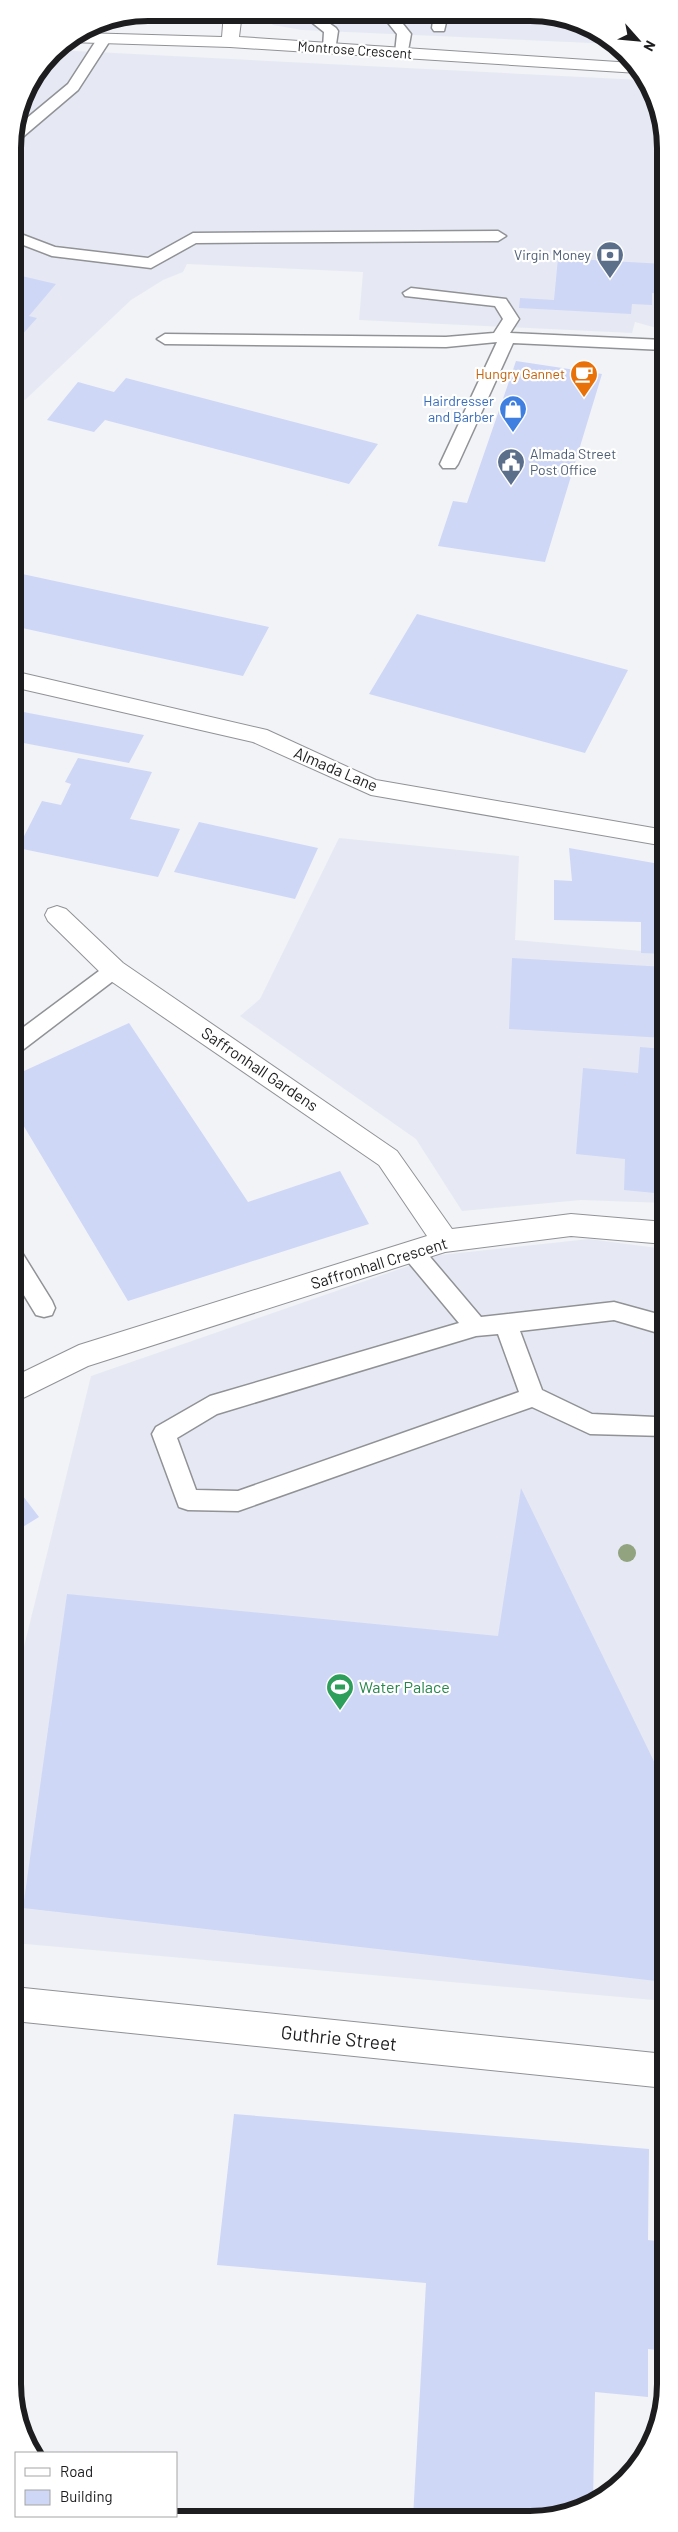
<svg xmlns="http://www.w3.org/2000/svg" width="678" height="2532" viewBox="0 0 678 2532" font-family="Barlow,sans-serif">
<rect width="100%" height="100%" fill="#f2f3f7"/>
<path fill="#e6e9f4" d="M 258,13 L 556,15 L 597,31 L 613,44 L 302,30 L 273,25 Z
M 56,50 L 641,80 L 664,130 L 664,330 L 635,322 L 632,333 L 359,320 L 363,272 L 187,264 L 183,272 L 163,280 L 131,300 L 25,400 L 13,397 L 13,140 L 23,96 Z
M 339,838 L 519,856 L 515,940 L 665,953 L 665,1203 L 581,1200 L 462,1211 L 416,1139 L 240,1016 L 260,999 Z
M 589,1239 L 665,1249 L 665,2001 L 14,1943 L 13,1691 L 91,1376 L 440,1255 Z"/>
<path fill="#cfd7f6" d="M 558,258 L 664,264 L 664,294 L 652,293 L 652,305 L 632,304 L 631,314 L 519,308 L 520,298 L 554,300 Z
M 13,274 L 56,284 L 29,316 L 37,318 L 13,345 Z
M 516,361 L 602,374 L 545,562 L 438,546 L 453,501 L 467,503 Z
M 126,378 L 378,444 L 349,484 L 105,420 L 94,432 L 47,420 L 78,382 L 114,392 Z
M 13,572 L 269,627 L 243,676 L 13,626 Z
M 417,614 L 628,670 L 585,753 L 369,694 Z
M 13,710 L 144,735 L 129,763 L 13,741 Z
M 78,758 L 152,772 L 130,819 L 180,829 L 158,877 L 18,848 L 42,801 L 61,805 L 71,784 L 65,782 Z
M 199,822 L 318,848 L 295,899 L 174,872 Z
M 569,848 L 665,865 L 665,954 L 641,953 L 641,922 L 554,920 L 554,880 L 572,881 Z
M 512,958 L 665,967 L 665,1038 L 509,1029 Z
M 129,1023 L 248,1202 L 340,1171 L 369,1224 L 128,1301 L 13,1108 L 13,1076 Z
M 640,1047 L 665,1049 L 665,1194 L 624,1190 L 625,1159 L 576,1154 L 583,1068 L 638,1073 Z
M 13,1483 L 39,1517 L 13,1533 Z
M 521,1488 L 665,1784 L 665,1982 L 23,1908 L 67,1594 L 498,1636 Z
M 234,2114 L 649,2149 L 648,2240 L 665,2242 L 665,2351 L 648,2349 L 648,2397 L 595,2392 L 593,2503 L 548,2518 L 413,2518 L 426,2283 L 217,2265 Z"/>
<g fill="none" stroke-linecap="round" stroke-linejoin="round">
<g stroke="#919296" stroke-width="3">
<path id="lane" d="M 300,13 L 316,14 L 336,28 L 338,31 L 335,51 L 325,51 L 323,48 L 324,32 Z
M 381,14 L 395,14 L 411,34 L 407,56 L 397,56 L 395,53 L 397,34 Z
M 434,14 L 448,14 L 444,31 L 434,31 L 432,28 Z
M 104,35 L 111,39 L 78,90 L 18,141 L 13,142 L 15,128 L 68,84 L 99,36 Z
M 13,231 L 55,247 L 148,258 L 193,233 L 498,231 L 506,236 L 498,241 L 196,243 L 151,268 L 52,256 L 13,241 Z
M 411,288 L 506,299 L 519,319 L 510,333 L 664,340 L 664,350 L 513,343 L 458,464 L 455,468 L 443,468 L 440,464 L 497,342 L 446,347 L 165,344 L 157,339 L 165,334 L 446,337 L 494,333 L 503,319 L 495,306 L 405,296 L 403,293 Z
M 114,962 L 121,965 L 124,970 L 121,975 L 20,1052 L 13,1054 L 13,1035 L 107,965 Z
M 412,1242 L 420,1245 L 481,1317 L 614,1302 L 665,1316 L 665,1335 L 614,1320 L 520,1331 L 542,1390 L 592,1414 L 655,1417 L 665,1411 L 665,1436 L 590,1434 L 532,1407 L 238,1511 L 188,1510 L 179,1507 L 152,1434 L 156,1427 L 210,1396 L 459,1323 L 404,1257 L 401,1251 L 404,1245 ZM 498,1334 L 519,1392 L 238,1491 L 196,1490 L 177,1438 L 217,1414 L 476,1336 Z
M 13,1248 L 21,1251 L 52,1301 L 55,1308 L 52,1315 L 44,1317 L 36,1315 L 13,1277 Z"/>
</g>
<g stroke="#919296" stroke-width="2">
<path id="street" d="M 224,13 L 242,13 L 239,37 L 633,63 L 638,73 L 230,47 L 68,42 L 81,33 L 222,37 Z
M 13,671 L 267,730 L 376,780 L 665,830 L 665,846 L 371,795 L 253,742 L 13,687 Z
M 57,906 L 66,909 L 123,963 L 397,1151 L 452,1229 L 571,1214 L 665,1222 L 665,1244 L 571,1236 L 445,1252 L 88,1366 L 13,1403 L 13,1377 L 79,1345 L 427,1236 L 379,1165 L 105,977 L 48,921 L 45,915 L 48,909 Z
M 14,1987 L 665,2054 L 665,2088 L 14,2021 Z"/>
</g>
<use href="#lane" fill="#fff" fill-rule="evenodd"/>
<use href="#street" fill="#fff" fill-rule="evenodd"/>
</g>
<circle fill="#91a37f" cx="627" cy="1553" r="9"/>
<defs>
<g id="bank-pin" transform="scale(1.4375)"><path d="M0 17L-7.5 6A9.5 9.5 0 1 1 7.5 6Z" fill="#5c6f8a" stroke="#fff"/><path d="M-6-4H6V4H-6ZM0-2.3a2.3 2.3 0 1 0 0 4.6a2.3 2.3 0 1 0 0-4.6Z" fill="#fff"/></g>
<g id="cafe-pin" transform="scale(1.4375)"><path d="M0 17L-7.5 6A9.5 9.5 0 1 1 7.5 6Z" fill="#e8710a" stroke="#fff"/><path d="M-5.5-4.5H6V0H3Q3 3.5 0 3.5H-2.5Q-5.5 3.5-5.5 0ZM3-3.2v2h1.7v-2ZM-6 4.5H4V6H-6Z" fill="#fff"/></g>
<g id="shop-pin" transform="scale(1.4375)"><path d="M0 17L-7.5 6A9.5 9.5 0 1 1 7.5 6Z" fill="#3f7fe0" stroke="#fff"/><path d="M-5-2.5h2.3a2.7 3.5 0 0 1 5.4 0H5L5.5 6h-11ZM-1.5-2.5h3a1.5 2.3 0 0 0-3 0Z" fill="#fff"/></g>
<g id="civic-pin" transform="scale(1.4375)"><path d="M0 17L-7.5 6A9.5 9.5 0 1 1 7.5 6Z" fill="#5c6f8a" stroke="#fff"/><path d="M-.6-6.5H3V-4.5H.6V-3L4-1V1h2V6H-6V1h2V-1L-.6-3ZM-1.2 2.5V6h2.4V2.5Z" fill="#fff"/></g>
<g id="stadium-pin" transform="scale(1.4375)"><path d="M0 17L-7.5 6A9.5 9.5 0 1 1 7.5 6Z" fill="#2e9e5b" stroke="#fff"/><path d="M0-5a6.5 5 0 1 0 0 10a6.5 5 0 1 0 0-10ZM-3.5-1.8h7v3.6h-7Z" fill="#fff"/></g>
</defs>
<g fill-rule="evenodd">
<use href="#bank-pin" x="610" y="255"/>
<use href="#cafe-pin" x="584" y="374"/>
<use href="#shop-pin" x="513" y="409"/>
<use href="#civic-pin" x="511" y="462"/>
<use href="#stadium-pin" x="340" y="1687"/>
</g>
<g text-anchor="middle" stroke-width="4.5" stroke-linejoin="round" paint-order="stroke">
<g font-size="14" fill="#1d1d1f" stroke="#fff">
<text transform="translate(355 50) rotate(4)" y="5">Montrose Crescent</text>
</g>
<g font-size="14" fill="#4e5e75" stroke="#fff" text-anchor="end">
<text x="591" y="260">Virgin Money</text>
<text x="530" y="459" text-anchor="start">Almada Street<tspan x="530" dy="16">Post Office</tspan></text>
</g>
<g font-size="14" fill="#c56008" stroke="#fff" text-anchor="end">
<text x="565" y="379">Hungry Gannet</text>
</g>
<g font-size="14" fill="#366cbe" stroke="#fff" text-anchor="end">
<text x="494" y="406">Hairdresser<tspan x="494" dy="16">and Barber</tspan></text>
</g>
<g font-size="16" fill="#1d1d1f" stroke="#fff">
<text transform="translate(336 769) rotate(23)" y="6">Almada Lane</text>
<text transform="translate(260 1069) rotate(34)" y="6">Saffronhall Gardens</text>
<text transform="translate(379 1263) rotate(-17)" y="6">Saffronhall Crescent</text>
</g>
<g font-size="16" fill="#27864d" stroke="#fff" text-anchor="start">
<text x="359" y="1693">Water Palace</text>
</g>
<g font-size="19" fill="#1d1d1f" stroke="#fff">
<text transform="translate(339 2038) rotate(6)" y="7">Guthrie Street</text>
</g>
</g>
<path d="M0 0H678V2532H0ZM148 21H530A127 127 0 0 1 657 148V2384A127 127 0 0 1 530 2511H148A127 127 0 0 1 21 2384V148A127 127 0 0 1 148 21Z" fill="#fff" fill-rule="evenodd"/>
<path fill="none" stroke="#1d1d1f" stroke-width="6" d="M148 21H530A127 127 0 0 1 657 148V2384A127 127 0 0 1 530 2511H148A127 127 0 0 1 21 2384V148A127 127 0 0 1 148 21Z"/>
<rect x="15" y="2452" width="162" height="65" fill="#ffffff" stroke="#a5a5a5"/>
<rect x="25" y="2468" width="25" height="8" fill="#ffffff" stroke="#a5a5a5"/>
<text x="60" y="2477" font-size="15" fill="#1d1d1f">Road</text>
<rect x="25" y="2490" width="25" height="15" fill="#cfd7f6" stroke="#a5a5a5"/>
<text x="60" y="2502" font-size="15" fill="#1d1d1f">Building</text>
<g transform="translate(638 40) rotate(117)" stroke="#ffffff" stroke-width="4" paint-order="stroke">
<path d="M0-4L9 19L0 12L-9 19Z" fill="#1d1d1f"/>
<text y="-8" font-size="14" font-weight="bold" text-anchor="middle" fill="#1d1d1f">N</text>
</g>
</svg>
